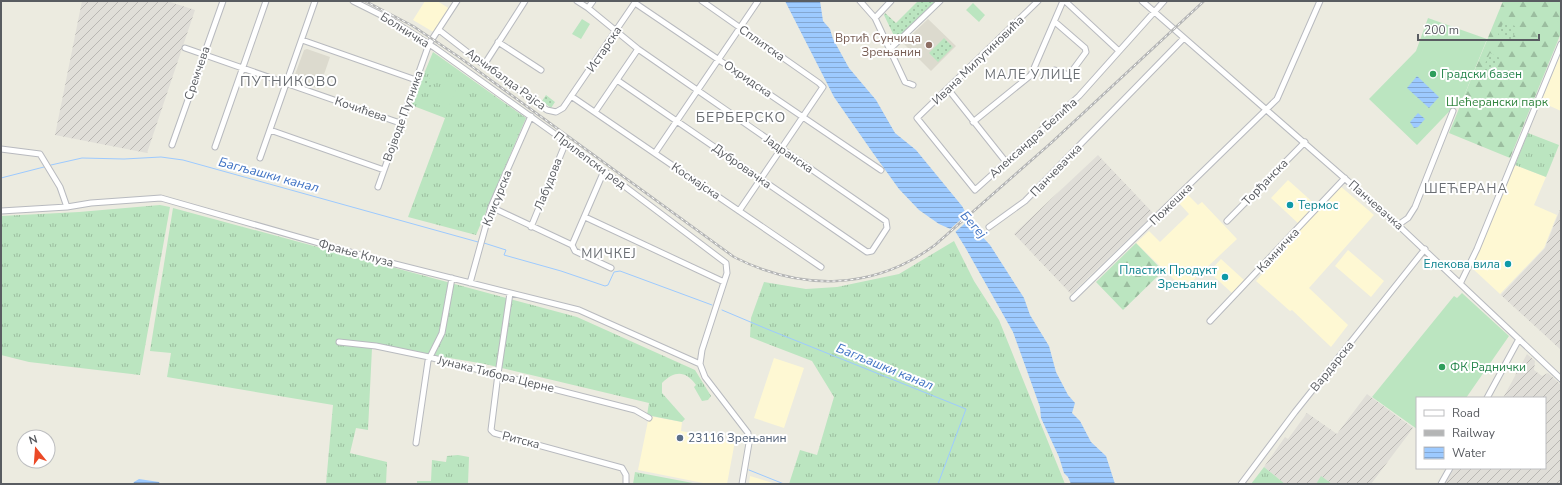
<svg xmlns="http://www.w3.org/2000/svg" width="1562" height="485" viewBox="0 0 1562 485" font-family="'Nunito Sans',sans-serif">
<defs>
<pattern id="industrial-furrows" width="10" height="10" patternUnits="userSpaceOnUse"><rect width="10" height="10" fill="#e0ded8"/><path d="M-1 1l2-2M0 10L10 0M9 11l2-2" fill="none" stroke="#b9b7b3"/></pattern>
<pattern id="grass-tufts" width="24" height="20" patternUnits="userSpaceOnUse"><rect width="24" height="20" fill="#bbe5c0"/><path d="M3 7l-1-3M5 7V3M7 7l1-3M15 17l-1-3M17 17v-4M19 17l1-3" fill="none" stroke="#9bbd9f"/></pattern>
<pattern id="forest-firs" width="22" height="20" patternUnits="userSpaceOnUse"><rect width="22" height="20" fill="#bbe5c0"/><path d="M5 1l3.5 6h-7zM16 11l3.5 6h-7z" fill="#9bbd9f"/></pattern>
<pattern id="park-dots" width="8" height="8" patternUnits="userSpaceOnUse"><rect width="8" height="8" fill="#bbe5c0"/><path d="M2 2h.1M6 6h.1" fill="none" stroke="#9bbd9f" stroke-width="1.8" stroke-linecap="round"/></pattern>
<pattern id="water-rules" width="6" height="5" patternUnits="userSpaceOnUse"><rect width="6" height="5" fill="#9dcaff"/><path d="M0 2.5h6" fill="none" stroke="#83a7d2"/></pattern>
</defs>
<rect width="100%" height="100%" fill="#ecebe0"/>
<path fill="#fef8d3" d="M 425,1 L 437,1 L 450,9 L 435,33 L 413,20 Z
M 1561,53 L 1561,111 L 1541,102 Z
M 1515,165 L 1546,177 L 1534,205 L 1557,215 L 1544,248 L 1500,294 L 1472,268 Z
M 1288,180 L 1317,206 L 1300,225 L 1271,198 Z
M 1339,185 L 1374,215 L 1309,288 L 1348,325 L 1331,347 L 1292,310 L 1290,311 L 1256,281 Z
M 1187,194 L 1198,205 L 1202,202 L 1237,239 L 1184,289 L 1136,243 L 1149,231 L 1160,242 L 1189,214 L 1178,202 Z
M 1348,250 L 1384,281 L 1371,297 L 1335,266 Z
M 1221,259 L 1244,280 L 1232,293 L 1209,272 Z
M 774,358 L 804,368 L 784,428 L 754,418 Z
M 649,416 L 682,422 L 681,431 L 735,441 L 727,484 L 708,484 L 638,470 Z
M 750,476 L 776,484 L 749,484 Z"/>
<path fill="url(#industrial-furrows)" d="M 82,1 L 167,1 L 195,10 L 147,153 L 55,135 Z
M 1098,155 L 1154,214 L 1071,294 L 1014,234 Z
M 1561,207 L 1561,350 L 1501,295 L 1545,248 Z
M 1527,354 L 1535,361 L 1534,370 L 1542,376 L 1548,373 L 1561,385 L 1561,484 L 1444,484 L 1452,468 L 1545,468 L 1545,398 L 1503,398 Z
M 1367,394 L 1413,428 L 1371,484 L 1332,484 L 1321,477 L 1316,484 L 1285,484 L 1264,467 L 1285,437 L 1288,439 L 1307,413 L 1337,434 Z"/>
<path fill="#dcdace" d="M 928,19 L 956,46 L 931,71 L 903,43 Z
M 307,49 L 330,57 L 319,89 L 293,80 L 304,50 Z"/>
<path fill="url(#grass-tufts)" d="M 433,52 L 526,118 L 476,235 L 408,217 L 445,118 L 411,105 Z
M 1528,133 L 1559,145 L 1546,177 L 1515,165 Z
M 160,205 L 170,207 L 140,375 L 29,362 L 1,355 L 1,216 L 79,212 Z
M 173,208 L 577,317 L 695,370 L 711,396 L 708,400 L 702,401 L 694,387 L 696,385 C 686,371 675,370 662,383 L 662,393 L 685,419 L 682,422 L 647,415 L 649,403 L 485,364 L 338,339 L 337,344 L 372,348 L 368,430 L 356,428 L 350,453 L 387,462 L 386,484 L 326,484 L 333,405 L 167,377 L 171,353 L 150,351 Z
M 954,241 L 974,281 L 999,320 L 1065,484 L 789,484 L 800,450 L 817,455 L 834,397 L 812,361 L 750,337 L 751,318 L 764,282 L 806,289 L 837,287 L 899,274 Z
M 458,455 L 469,457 L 468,484 L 417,484 L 417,481 L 431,481 L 432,460 L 446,462 L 447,456 Z
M 1264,467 L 1285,484 L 1251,484 Z
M 635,472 L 698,484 L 633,484 Z
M 1321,476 L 1332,484 L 1316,484 Z"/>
<path fill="url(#forest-firs)" d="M 1503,1 L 1561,1 L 1561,33 L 1510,158 L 1449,133 Z
M 1136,243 L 1163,271 L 1123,310 L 1096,282 Z"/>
<path fill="url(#park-dots)" d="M 918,1 L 936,1 L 896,40 L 884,15 L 885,13 L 896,23 Z
M 1504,21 L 1517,27 L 1511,41 L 1498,35 Z
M 944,38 L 953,47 L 938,62 L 929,53 Z
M 1490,53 L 1500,58 L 1493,75 L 1482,70 Z
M423.5 83a4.5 4.5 0 1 1 9 0a4.5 4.5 0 1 1-9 0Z
M 546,95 L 555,102 L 551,108 L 542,101 Z"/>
<path fill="#bbe5c0" d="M 973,3 L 985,15 L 979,22 L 966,10 Z
M 1428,18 L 1487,39 L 1464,96 L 1417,145 L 1369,99 L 1416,51 Z
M 582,19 L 590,24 L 581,39 L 572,34 Z
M 434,59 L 442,65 L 435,75 L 427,69 Z
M 446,81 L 458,86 L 447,109 L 435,103 Z
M 1462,293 L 1509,336 L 1466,398 L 1417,398 L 1417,429 L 1372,397 L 1454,296 L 1457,298 Z"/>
<path fill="url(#water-rules)" d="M 785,1 L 820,1 L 823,21 L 830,29 L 833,39 L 849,68 L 876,100 L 895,133 L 916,150 L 962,206 L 975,229 L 990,245 L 1024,298 L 1030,315 L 1049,346 L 1056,372 L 1068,395 L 1075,403 L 1072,413 L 1080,421 L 1091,442 L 1106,456 L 1115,484 L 1071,484 L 1068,477 L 1064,473 L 1059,457 L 1041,418 L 1040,407 L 1013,332 L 965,247 L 955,231 L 939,224 L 919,210 L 899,189 L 873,153 L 834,97 Z
M 1417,76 L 1439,97 L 1429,108 L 1407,88 Z
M 1418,113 L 1425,119 L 1418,127 L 1414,128 L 1410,122 Z
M 139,479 L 159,482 L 160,484 L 133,484 L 134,482 Z"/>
<path fill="#ecebe0" d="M 968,213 L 971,218 L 954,233 L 948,231 Z"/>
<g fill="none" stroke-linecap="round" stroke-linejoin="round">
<path stroke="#9dcaff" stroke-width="1" d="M 51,165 L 82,158 L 124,159 L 161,157 L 183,160 L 478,242
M 1,178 L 44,167
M 484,243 L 506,250 L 504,255 L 561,271 L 605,286 L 608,285 L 614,272 L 620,271 L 712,305
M 722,310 L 767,329 L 966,409 L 938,484
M 749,470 L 784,484"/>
<g stroke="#b8babf" stroke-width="7">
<path id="minor" d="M 353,1 L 391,20 L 435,48 L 566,142 L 726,263 L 727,273 L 702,350 L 700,364 L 705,377 L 748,433 L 749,443 L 742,484
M 577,1 L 588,8 L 638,49 L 886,221 L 887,228 L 872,251 L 867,252 L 617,80
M 702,1 L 819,83 L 823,87 L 739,211
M 860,1 L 875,18 L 891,1
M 1038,1 L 917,118 L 975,190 L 1079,96 L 1164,1
M 1065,1 L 1119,51
M 1142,1 L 1398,225 L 1561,379
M 635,3 L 881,170
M 588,8 L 593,1
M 875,18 L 905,82 L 913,85
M 1055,22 L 1085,48 L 1086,52 L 1069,75 L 1055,70
M 439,30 L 484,65 L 547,110 L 556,112 L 563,108 L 636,1
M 302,40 L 416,80
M 498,42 L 541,70
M 185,48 L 400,123
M 890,49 L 940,1
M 484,65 L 525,1
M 948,89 L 1006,162
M 571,96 L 821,267
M 595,112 L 638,49
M 973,122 L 1031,75 L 1063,1
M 270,130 L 384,170
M 172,145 L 223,1
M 215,147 L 266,1
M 1,149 L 40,154 L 60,187 L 67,207
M 655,153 L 758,1
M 260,158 L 315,1
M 378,187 L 429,44 L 457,1
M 491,207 L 572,245 L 575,251 L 611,268
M 1,211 L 67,207 L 91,203 L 161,198 L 375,259 L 579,310 L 700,364
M 585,217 L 724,282
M 1227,221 L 1305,142
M 1398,225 L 1408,218 L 1415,207 L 1453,111
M 531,227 L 566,142
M 989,227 L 1025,201 L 1184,38
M 572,245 L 604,171
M 1461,282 L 1477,249 L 1561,44
M 470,283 L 491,207 L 531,116
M 510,293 L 498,374 L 491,430 L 494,433 L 622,468 L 626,475 L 626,484
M 1073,298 L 1277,99 L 1320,1
M 1210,321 L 1345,178
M 339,342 L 376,346 L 429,357 L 635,410 L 649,418
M 1487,398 L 1519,339
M 416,443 L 428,361 L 442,333 L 452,278
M 1241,484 L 1295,412 L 1425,249
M 1441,484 L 1450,468"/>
</g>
<use href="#minor" stroke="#fff" stroke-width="5"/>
<g stroke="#b4b5b5" stroke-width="2.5">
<path id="rail" d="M 365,1 L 413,26 L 459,57 L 734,257 C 801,291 873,291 935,245 L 1051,143 L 1204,1"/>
</g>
<use href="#rail" stroke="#fff" stroke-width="1" stroke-dasharray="3" stroke-linecap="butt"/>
</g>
<circle fill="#8d6e63" stroke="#fff" stroke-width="1.5" cx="929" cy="45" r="4"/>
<g fill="#2e9e5b" stroke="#fff" stroke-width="1.5">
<circle cx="1433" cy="74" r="4"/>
<circle cx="1442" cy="367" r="4"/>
</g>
<g fill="#0f9aa8" stroke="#fff" stroke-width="1.5">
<circle cx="1290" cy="205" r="4"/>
<circle cx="1508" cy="264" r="4"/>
<circle cx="1225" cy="277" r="4"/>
</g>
<circle fill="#5c6f8a" stroke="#fff" stroke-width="1.5" cx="680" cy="438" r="4"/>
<g text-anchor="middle" stroke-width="4" stroke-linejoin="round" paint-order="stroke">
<g font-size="12" fill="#595c61" stroke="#fff">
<text transform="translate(405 30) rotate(32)" y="4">Болничка</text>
<text transform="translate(762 43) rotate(35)" y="4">Сплитска</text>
<text transform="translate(604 49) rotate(-56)" y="4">Истарска</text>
<text transform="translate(978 60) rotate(-44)" y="4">Ивана Милутиновића</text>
<text transform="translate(197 73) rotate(-71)" y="4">Сремчева</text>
<text transform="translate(506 79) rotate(36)" y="4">Арчибалда Рајса</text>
<text transform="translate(748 79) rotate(34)" y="4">Охридска</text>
<text transform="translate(361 109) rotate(19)" y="4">Кочићева</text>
<text transform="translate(403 116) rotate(-70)" y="4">Војводе Путника</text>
<text transform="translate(1033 138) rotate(-42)" y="4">Александра Белића</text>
<text transform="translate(789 154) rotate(35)" y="4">Јадранска</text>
<text transform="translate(590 160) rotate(37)" y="4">Прилепски ред</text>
<text transform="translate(742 166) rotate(35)" y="4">Дубровачка</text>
<text transform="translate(1056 170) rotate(-46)" y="4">Панчевачка</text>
<text transform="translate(696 181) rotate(34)" y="4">Космајска</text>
<text transform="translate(1265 182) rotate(-46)" y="4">Торђанска</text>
<text transform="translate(548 184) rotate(-68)" y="4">Лабудова</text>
<text transform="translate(497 198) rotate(-68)" y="4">Клисурска</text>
<text transform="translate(1171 204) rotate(-44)" y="4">Пожешка</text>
<text transform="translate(1376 205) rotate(41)" y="4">Панчевачка</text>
<text transform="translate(1278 250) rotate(-47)" y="4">Камничка</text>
<text transform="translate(356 253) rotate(15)" y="4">Фрање Клуза</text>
<text transform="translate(1332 366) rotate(-51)" y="4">Вардарска</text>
<text transform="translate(496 374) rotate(14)" y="4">Јунака Тибора Церне</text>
<text transform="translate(521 440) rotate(14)" y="4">Ритска</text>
</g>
<g font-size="12" fill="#785e54" stroke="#fff" text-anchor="end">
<text x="921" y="42">Вртић Сунчица<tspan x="921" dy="14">Зрењанин</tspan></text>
</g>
<g font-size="12" fill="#27864d" stroke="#fff" text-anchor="start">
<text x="1441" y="78">Градски базен</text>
<text x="1450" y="371">ФК Раднички</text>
</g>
<g font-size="12" fill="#338640" stroke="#fff">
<text x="1497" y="106">Шећерански парк</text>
</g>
<g font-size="12" fill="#0d838f" stroke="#fff" text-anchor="end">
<text x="1298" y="209" text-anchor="start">Термос</text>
<text x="1500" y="268">Елекова вила</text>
<text x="1217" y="274">Пластик Продукт<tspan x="1217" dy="14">Зрењанин</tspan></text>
</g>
<g font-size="12" fill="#4e5e75" stroke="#fff" text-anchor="start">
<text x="688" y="442">23116 Зрењанин</text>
</g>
<g font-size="13" letter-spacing="1" fill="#6a6e73" stroke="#fff">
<text x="1033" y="79">МАЛЕ УЛИЦЕ</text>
<text x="1466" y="193">ШЕЋЕРАНА</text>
<text x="609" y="258">МИЧКЕЈ</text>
</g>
<g font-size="13" font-style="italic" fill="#3f72c3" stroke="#fff">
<text transform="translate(269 174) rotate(15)" y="5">Багљашки канал</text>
<text transform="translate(974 224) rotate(48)" y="5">Бегеј</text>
<text transform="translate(885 366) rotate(22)" y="5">Багљашки канал</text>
</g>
<g font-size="14" letter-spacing="1" fill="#6a6e73" stroke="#fff">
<text x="289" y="86">ПУТНИКОВО</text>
<text x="741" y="122">БЕРБЕРСКО</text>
</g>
</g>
<rect width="1562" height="485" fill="none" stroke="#595c61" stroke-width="4"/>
<rect x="1416" y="397" width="130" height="72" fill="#ffffff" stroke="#bdbec0"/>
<rect x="1424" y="410" width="20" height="6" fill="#ffffff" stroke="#bdbec0"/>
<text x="1452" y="417" font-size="12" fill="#595c61">Road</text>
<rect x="1424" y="430" width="20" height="6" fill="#b4b5b5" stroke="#bdbec0"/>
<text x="1452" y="437" font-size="12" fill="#595c61">Railway</text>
<rect x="1424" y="447" width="20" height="12" fill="url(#water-rules)" stroke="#bdbec0"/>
<text x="1452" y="457" font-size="12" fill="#595c61">Water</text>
<g transform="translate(36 449) rotate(343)"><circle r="19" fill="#ffffff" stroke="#bdbec0"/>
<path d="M0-3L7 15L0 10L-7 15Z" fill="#eb4a27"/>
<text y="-6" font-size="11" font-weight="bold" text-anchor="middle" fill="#595c61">N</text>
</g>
<path d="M1418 34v6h121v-6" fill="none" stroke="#595c61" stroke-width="2"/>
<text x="1424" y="34" font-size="12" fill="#595c61" stroke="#ffffff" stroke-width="3" paint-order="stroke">200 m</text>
</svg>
